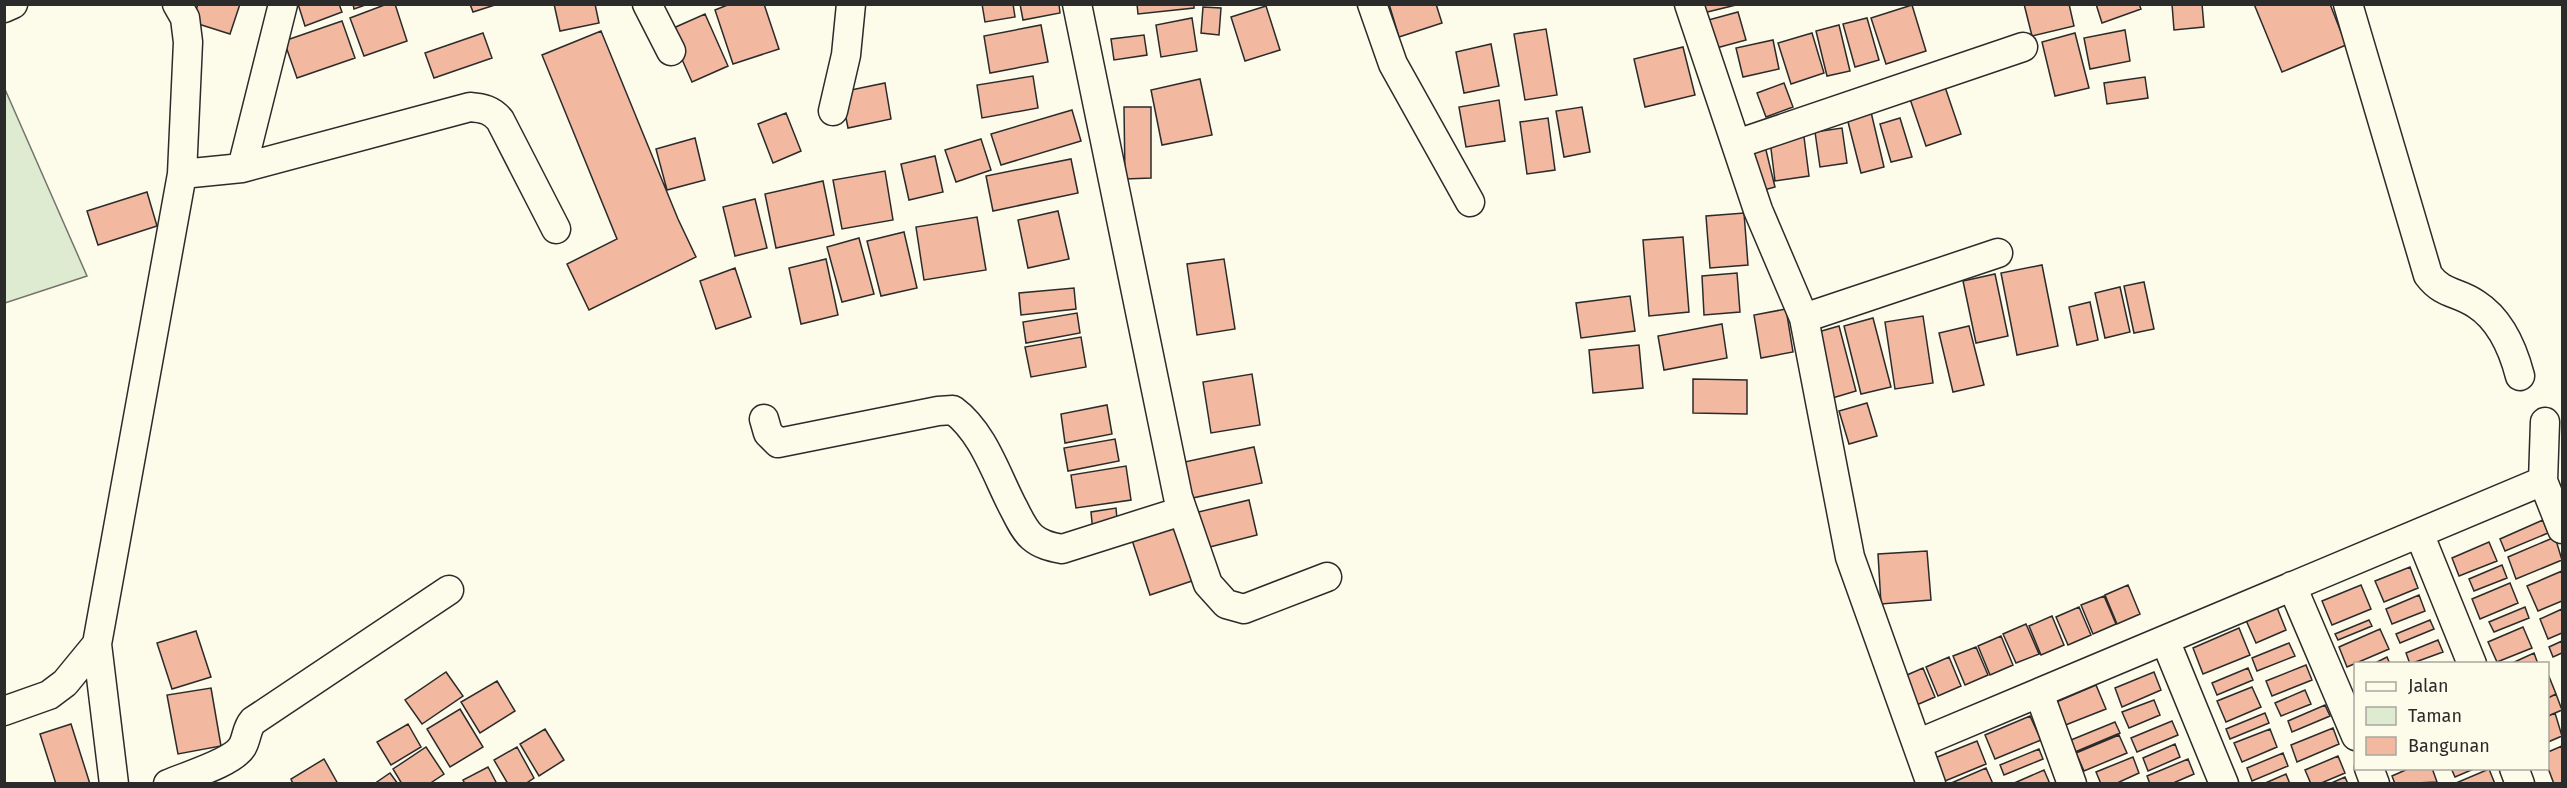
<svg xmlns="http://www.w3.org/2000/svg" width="2567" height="788" viewBox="0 0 2567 788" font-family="'Fira Sans',sans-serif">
<rect width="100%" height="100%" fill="#fdfbea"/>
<path fill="#deebd1" stroke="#74746e" stroke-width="1.5" d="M 4,87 L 87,276 L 5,303 L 4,303 Z"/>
<path fill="#f2b8a0" stroke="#2b2b2b" stroke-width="1.5" d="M 198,4 L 240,4 L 230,34 L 192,22 Z
M 298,4 L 339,4 L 342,12 L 305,26 Z
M 353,4 L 368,4 L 354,9 Z
M 387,4 L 395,4 L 407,41 L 364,56 L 350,18 Z
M 470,4 L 498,4 L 473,12 Z
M 554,4 L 595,4 L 599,23 L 560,31 Z
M 730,4 L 764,4 L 779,49 L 733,64 L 715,10 Z
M 982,4 L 1013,4 L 1015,17 L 985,22 Z
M 1020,4 L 1059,4 L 1060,13 L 1023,20 Z
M 1137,4 L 1194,4 L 1194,8 L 1138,14 Z
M 1389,4 L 1436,4 L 1442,23 L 1399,37 Z
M 1697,4 L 1740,4 L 1699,14 Z
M 2024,4 L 2069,4 L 2074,26 L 2032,36 Z
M 2096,4 L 2139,4 L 2141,9 L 2102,23 Z
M 2172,4 L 2202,4 L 2204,27 L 2174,30 Z
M 2254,4 L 2330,4 L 2346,45 L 2282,72 Z
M 1912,5 L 1926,51 L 1886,64 L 1871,18 Z
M 1266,6 L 1280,50 L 1245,61 L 1231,17 Z
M 1203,7 L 1221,8 L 1219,35 L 1201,33 Z
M 1738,12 L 1746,40 L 1709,50 L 1701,22 Z
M 705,14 L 728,66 L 692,82 L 669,30 Z
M 1192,18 L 1197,51 L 1161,57 L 1156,25 Z
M 1867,18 L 1879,60 L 1855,67 L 1843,24 Z
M 342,21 L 355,58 L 297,78 L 284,41 Z
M 1041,25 L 1048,62 L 990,73 L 984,36 Z
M 1839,25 L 1850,71 L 1827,76 L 1816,31 Z
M 1546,29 L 1557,95 L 1525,100 L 1514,34 Z
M 2125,30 L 2130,61 L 2090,69 L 2084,38 Z
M 601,31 L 678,219 L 696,257 L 589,310 L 567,264 L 617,239 L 542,55 Z
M 483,33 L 492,58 L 434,78 L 425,53 Z
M 1812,33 L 1824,73 L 1791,84 L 1778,43 Z
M 2075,33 L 2089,88 L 2055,96 L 2042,42 Z
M 1144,35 L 1147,55 L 1114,60 L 1111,39 Z
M 1773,40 L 1779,69 L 1743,77 L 1736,48 Z
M 1491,44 L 1499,86 L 1464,93 L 1456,52 Z
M 1683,47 L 1695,95 L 1645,107 L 1634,59 Z
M 1033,76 L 1038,108 L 982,118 L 977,85 Z
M 2145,77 L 2148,98 L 2107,104 L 2104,83 Z
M 1200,79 L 1212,135 L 1162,145 L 1151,90 Z
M 885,83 L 891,119 L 848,128 L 841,92 Z
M 1784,83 L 1793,107 L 1766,117 L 1757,93 Z
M 1945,87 L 1961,134 L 1926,146 L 1910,99 Z
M 1499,100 L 1505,141 L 1466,147 L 1459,107 Z
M 1124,107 L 1151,107 L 1151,178 L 1125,179 Z
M 1582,107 L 1590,152 L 1564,157 L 1556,111 Z
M 1072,110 L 1081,141 L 1001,165 L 991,134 Z
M 1871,112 L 1884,167 L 1861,173 L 1847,118 Z
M 786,113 L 801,151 L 773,163 L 758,124 Z
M 1548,118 L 1555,170 L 1527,174 L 1520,122 Z
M 1900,118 L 1912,157 L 1891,162 L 1880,124 Z
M 1842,128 L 1847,163 L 1820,167 L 1815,132 Z
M 1804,137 L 1809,176 L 1775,181 L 1770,141 Z
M 695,138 L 705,180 L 667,190 L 656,149 Z
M 981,139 L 991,170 L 956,182 L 945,150 Z
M 1764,142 L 1775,187 L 1753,193 L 1742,147 Z
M 935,156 L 943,192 L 909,200 L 901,164 Z
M 1071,159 L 1078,193 L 993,211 L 986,176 Z
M 885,171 L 893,220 L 842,229 L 833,180 Z
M 823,181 L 834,235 L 776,248 L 765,194 Z
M 147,192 L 157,226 L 98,245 L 87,211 Z
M 755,199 L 767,248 L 735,256 L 723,207 Z
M 1058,211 L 1069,259 L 1028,268 L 1018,220 Z
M 1744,213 L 1748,265 L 1710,268 L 1706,216 Z
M 977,217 L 986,270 L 924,280 L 916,227 Z
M 904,232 L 917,288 L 881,296 L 867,241 Z
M 1683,237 L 1689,312 L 1649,316 L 1643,240 Z
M 859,238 L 874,294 L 842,302 L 827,247 Z
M 826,259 L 838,315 L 801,324 L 789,268 Z
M 1224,259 L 1235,329 L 1197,335 L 1187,264 Z
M 2042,265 L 2058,346 L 2017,355 L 2001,273 Z
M 735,268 L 751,317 L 716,329 L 700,281 Z
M 1737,273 L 1740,312 L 1704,315 L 1702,276 Z
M 1995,274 L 2008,336 L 1976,343 L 1963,281 Z
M 2144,282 L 2154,329 L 2134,333 L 2124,286 Z
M 2120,287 L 2130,332 L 2105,338 L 2095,293 Z
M 1074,288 L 1076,309 L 1021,315 L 1019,293 Z
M 1630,296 L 1635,331 L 1581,338 L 1576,303 Z
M 2090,302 L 2098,340 L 2077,345 L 2069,307 Z
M 1786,309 L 1793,352 L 1761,358 L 1754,315 Z
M 1077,313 L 1080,333 L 1026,343 L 1023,322 Z
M 1923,316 L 1933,383 L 1895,389 L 1885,322 Z
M 1873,318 L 1891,387 L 1861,394 L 1844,326 Z
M 1722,324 L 1727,358 L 1664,370 L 1658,336 Z
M 1839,326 L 1856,391 L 1829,399 L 1811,334 Z
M 1969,326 L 1984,385 L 1953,392 L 1939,333 Z
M 1081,337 L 1086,367 L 1031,377 L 1025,347 Z
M 1639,345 L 1643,388 L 1593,393 L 1589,350 Z
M 1252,374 L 1260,425 L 1211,433 L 1203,382 Z
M 1693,379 L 1747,380 L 1747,414 L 1693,413 Z
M 1867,403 L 1877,436 L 1849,444 L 1839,411 Z
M 1107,405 L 1112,434 L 1065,443 L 1061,414 Z
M 1115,439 L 1119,461 L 1068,471 L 1064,448 Z
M 1254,447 L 1262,483 L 1188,499 L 1180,463 Z
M 1126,466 L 1131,500 L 1076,508 L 1071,475 Z
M 1249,500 L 1257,535 L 1198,550 L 1190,514 Z
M 1116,508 L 1118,530 L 1093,533 L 1091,512 Z
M 2543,520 L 2548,533 L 2505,551 L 2500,539 Z
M 1173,524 L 1192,581 L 1150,595 L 1131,537 Z
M 2555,537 L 2562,560 L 2516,579 L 2508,557 Z
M 2489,542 L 2497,561 L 2459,576 L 2452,558 Z
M 1927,551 L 1931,600 L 1881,604 L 1878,554 Z
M 2502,565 L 2507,578 L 2474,591 L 2469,579 Z
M 2410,567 L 2418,588 L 2384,602 L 2375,581 Z
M 2562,571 L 2562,601 L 2538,611 L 2527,586 Z
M 2510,583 L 2518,603 L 2480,619 L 2472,599 Z
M 2128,585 L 2140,614 L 2117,624 L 2105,595 Z
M 2361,585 L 2371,609 L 2332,625 L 2322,601 Z
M 2419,595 L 2425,611 L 2392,624 L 2386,609 Z
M 2104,596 L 2116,624 L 2093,634 L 2081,605 Z
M 2276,605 L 2286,630 L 2256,643 L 2245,618 Z
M 2079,607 L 2091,635 L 2068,645 L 2056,617 Z
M 2525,607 L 2529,618 L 2494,632 L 2489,622 Z
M 2562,609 L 2562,633 L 2548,639 L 2540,619 Z
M 2052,616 L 2064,645 L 2041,655 L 2029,626 Z
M 2369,620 L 2372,626 L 2338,640 L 2335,634 Z
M 2430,620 L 2434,629 L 2400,643 L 2396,634 Z
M 2026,624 L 2039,654 L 2016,663 L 2003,634 Z
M 2523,627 L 2532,648 L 2497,662 L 2488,642 Z
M 2239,628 L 2250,655 L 2203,674 L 2193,648 Z
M 2380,629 L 2389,649 L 2347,667 L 2339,647 Z
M 196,631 L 211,677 L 172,689 L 157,643 Z
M 2001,636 L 2013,665 L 1990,675 L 1978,646 Z
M 2438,640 L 2443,652 L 2410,664 L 2406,653 Z
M 2562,641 L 2562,653 L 2553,657 L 2549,647 Z
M 2289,643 L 2295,656 L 2257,671 L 2252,658 Z
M 1976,647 L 1988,675 L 1965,685 L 1953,656 Z
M 2534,653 L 2538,664 L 2510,664 Z
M 1949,657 L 1961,686 L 1938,696 L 1926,667 Z
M 2387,657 L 2390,664 L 2373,664 Z
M 2306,665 L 2312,680 L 2272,696 L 2266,681 Z
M 1923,668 L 1935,697 L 1912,707 L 1900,678 Z
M 2248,668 L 2253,680 L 2217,695 L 2212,683 Z
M 446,672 L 463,696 L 422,724 L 405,700 Z
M 2154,672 L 2161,690 L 2122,707 L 2115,688 Z
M 2548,674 L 2556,694 L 2548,698 Z
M 497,681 L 515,711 L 480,733 L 461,702 Z
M 2096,685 L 2106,709 L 2063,726 L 2054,703 Z
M 2252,687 L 2261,707 L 2226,722 L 2217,701 Z
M 211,688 L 221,746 L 178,754 L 167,695 Z
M 2305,690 L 2311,704 L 2281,716 L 2275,703 Z
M 2556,694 L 2562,710 L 2548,716 L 2548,698 Z
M 2154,700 L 2160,715 L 2129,728 L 2122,712 Z
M 2325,705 L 2330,716 L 2292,732 L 2288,721 Z
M 460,709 L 483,747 L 450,767 L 427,729 Z
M 2265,713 L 2269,723 L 2230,739 L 2226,729 Z
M 2555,713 L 2562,736 L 2548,742 L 2548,716 Z
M 2030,716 L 2041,740 L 1995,759 L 1985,735 Z
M 2172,721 L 2178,735 L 2137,752 L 2131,738 Z
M 2115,722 L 2120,733 L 2075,752 L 2071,740 Z
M 71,724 L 90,784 L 56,784 L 40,734 Z
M 408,724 L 421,747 L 391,765 L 377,742 Z
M 2333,728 L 2339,744 L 2297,762 L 2291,745 Z
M 545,729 L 564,760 L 539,776 L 520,744 Z
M 2270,729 L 2277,747 L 2242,762 L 2234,743 Z
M 2119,735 L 2127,753 L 2084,771 L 2076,753 Z
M 1977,741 L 1986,764 L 1945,781 L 1935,758 Z
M 2175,744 L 2180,757 L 2148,771 L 2143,758 Z
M 2562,746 L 2562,784 L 2554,784 L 2548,768 L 2548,752 Z
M 426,747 L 444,774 L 429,784 L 402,784 L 393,769 Z
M 517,747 L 534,778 L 525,784 L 508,784 L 494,760 Z
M 2039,749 L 2043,759 L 2004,775 L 2000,765 Z
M 2283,753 L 2288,766 L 2252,781 L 2247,768 Z
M 2338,756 L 2345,773 L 2319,784 L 2311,784 L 2305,770 Z
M 2133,757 L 2139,773 L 2115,784 L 2101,784 L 2096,772 Z
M 324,759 L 338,784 L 293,784 L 291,779 Z
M 2188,759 L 2194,774 L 2171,784 L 2150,784 L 2147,776 Z
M 488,767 L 497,784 L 465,784 L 463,780 Z
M 1986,768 L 1993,784 L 1949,784 Z
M 2410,768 L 2432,768 L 2437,782 L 2395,784 L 2392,776 Z
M 2451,768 L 2476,768 L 2455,777 Z
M 2489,769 L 2495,784 L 2457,784 L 2456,783 Z
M 2044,770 L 2050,784 L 2012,784 Z
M 390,773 L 398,784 L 374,784 Z
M 2286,774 L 2290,784 L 2263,784 Z
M 2345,777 L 2348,784 L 2329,784 Z"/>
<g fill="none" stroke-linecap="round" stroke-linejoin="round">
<g stroke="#2b2b2b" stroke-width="31">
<path id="minor" d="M 177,4 L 185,18 L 188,42 L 182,174
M 647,4 L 671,51
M 1077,4 L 1178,497 L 1208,584 L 1226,604 L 1244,609 L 1327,577
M 1372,4 L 1393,64 L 1470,202
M 1689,4 L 1758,210 L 1804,318 L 1850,557 L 1931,784
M 2348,4 L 2428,275 C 2443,295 2457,291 2476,304 C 2501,320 2513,349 2520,376
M 4,8 L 13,4
M 833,111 L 846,55 L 851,4
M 1737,144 L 2023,47
M 242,168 L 470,107 C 483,108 492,110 500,120 L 556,229
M 1804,318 L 1998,253
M 764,419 L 768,433 L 778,443 L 938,411 L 953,410 C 983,432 996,474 1012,505 C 1018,516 1023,529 1032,537 C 1041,545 1052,547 1062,549 L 1182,511
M 2545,422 L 2543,481 L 2562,529
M 2419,533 L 2472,664
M 2292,586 L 2356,736
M 2165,640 L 2224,784
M 2039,693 L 2072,784
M 4,711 L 49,695 L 65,683 L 97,644
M 1917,744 L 2543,481
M 2369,768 L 2375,784
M 2514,768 L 2520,784
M 114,784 L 97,644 L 182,174 L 242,168 L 283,4
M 168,784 C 186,776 232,763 242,747 C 247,739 246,729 253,721 L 449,590"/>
</g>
<use href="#minor" stroke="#fdfbea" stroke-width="28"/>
</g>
<rect width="2567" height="788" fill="none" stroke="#2b2b2b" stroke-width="12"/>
<rect x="2354" y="662" width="195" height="108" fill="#fdfbea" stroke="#a9a89e" stroke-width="1.5"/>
<rect x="2366" y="682" width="30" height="9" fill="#fdfbea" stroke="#a9a89e" stroke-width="1.5"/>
<text x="2408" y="692" font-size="18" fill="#2b2b2b">Jalan</text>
<rect x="2366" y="707" width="30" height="18" fill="#deebd1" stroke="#a9a89e" stroke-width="1.5"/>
<text x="2408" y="722" font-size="18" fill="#2b2b2b">Taman</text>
<rect x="2366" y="737" width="30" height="18" fill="#f2b8a0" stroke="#a9a89e" stroke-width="1.5"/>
<text x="2408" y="752" font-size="18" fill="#2b2b2b">Bangunan</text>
</svg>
